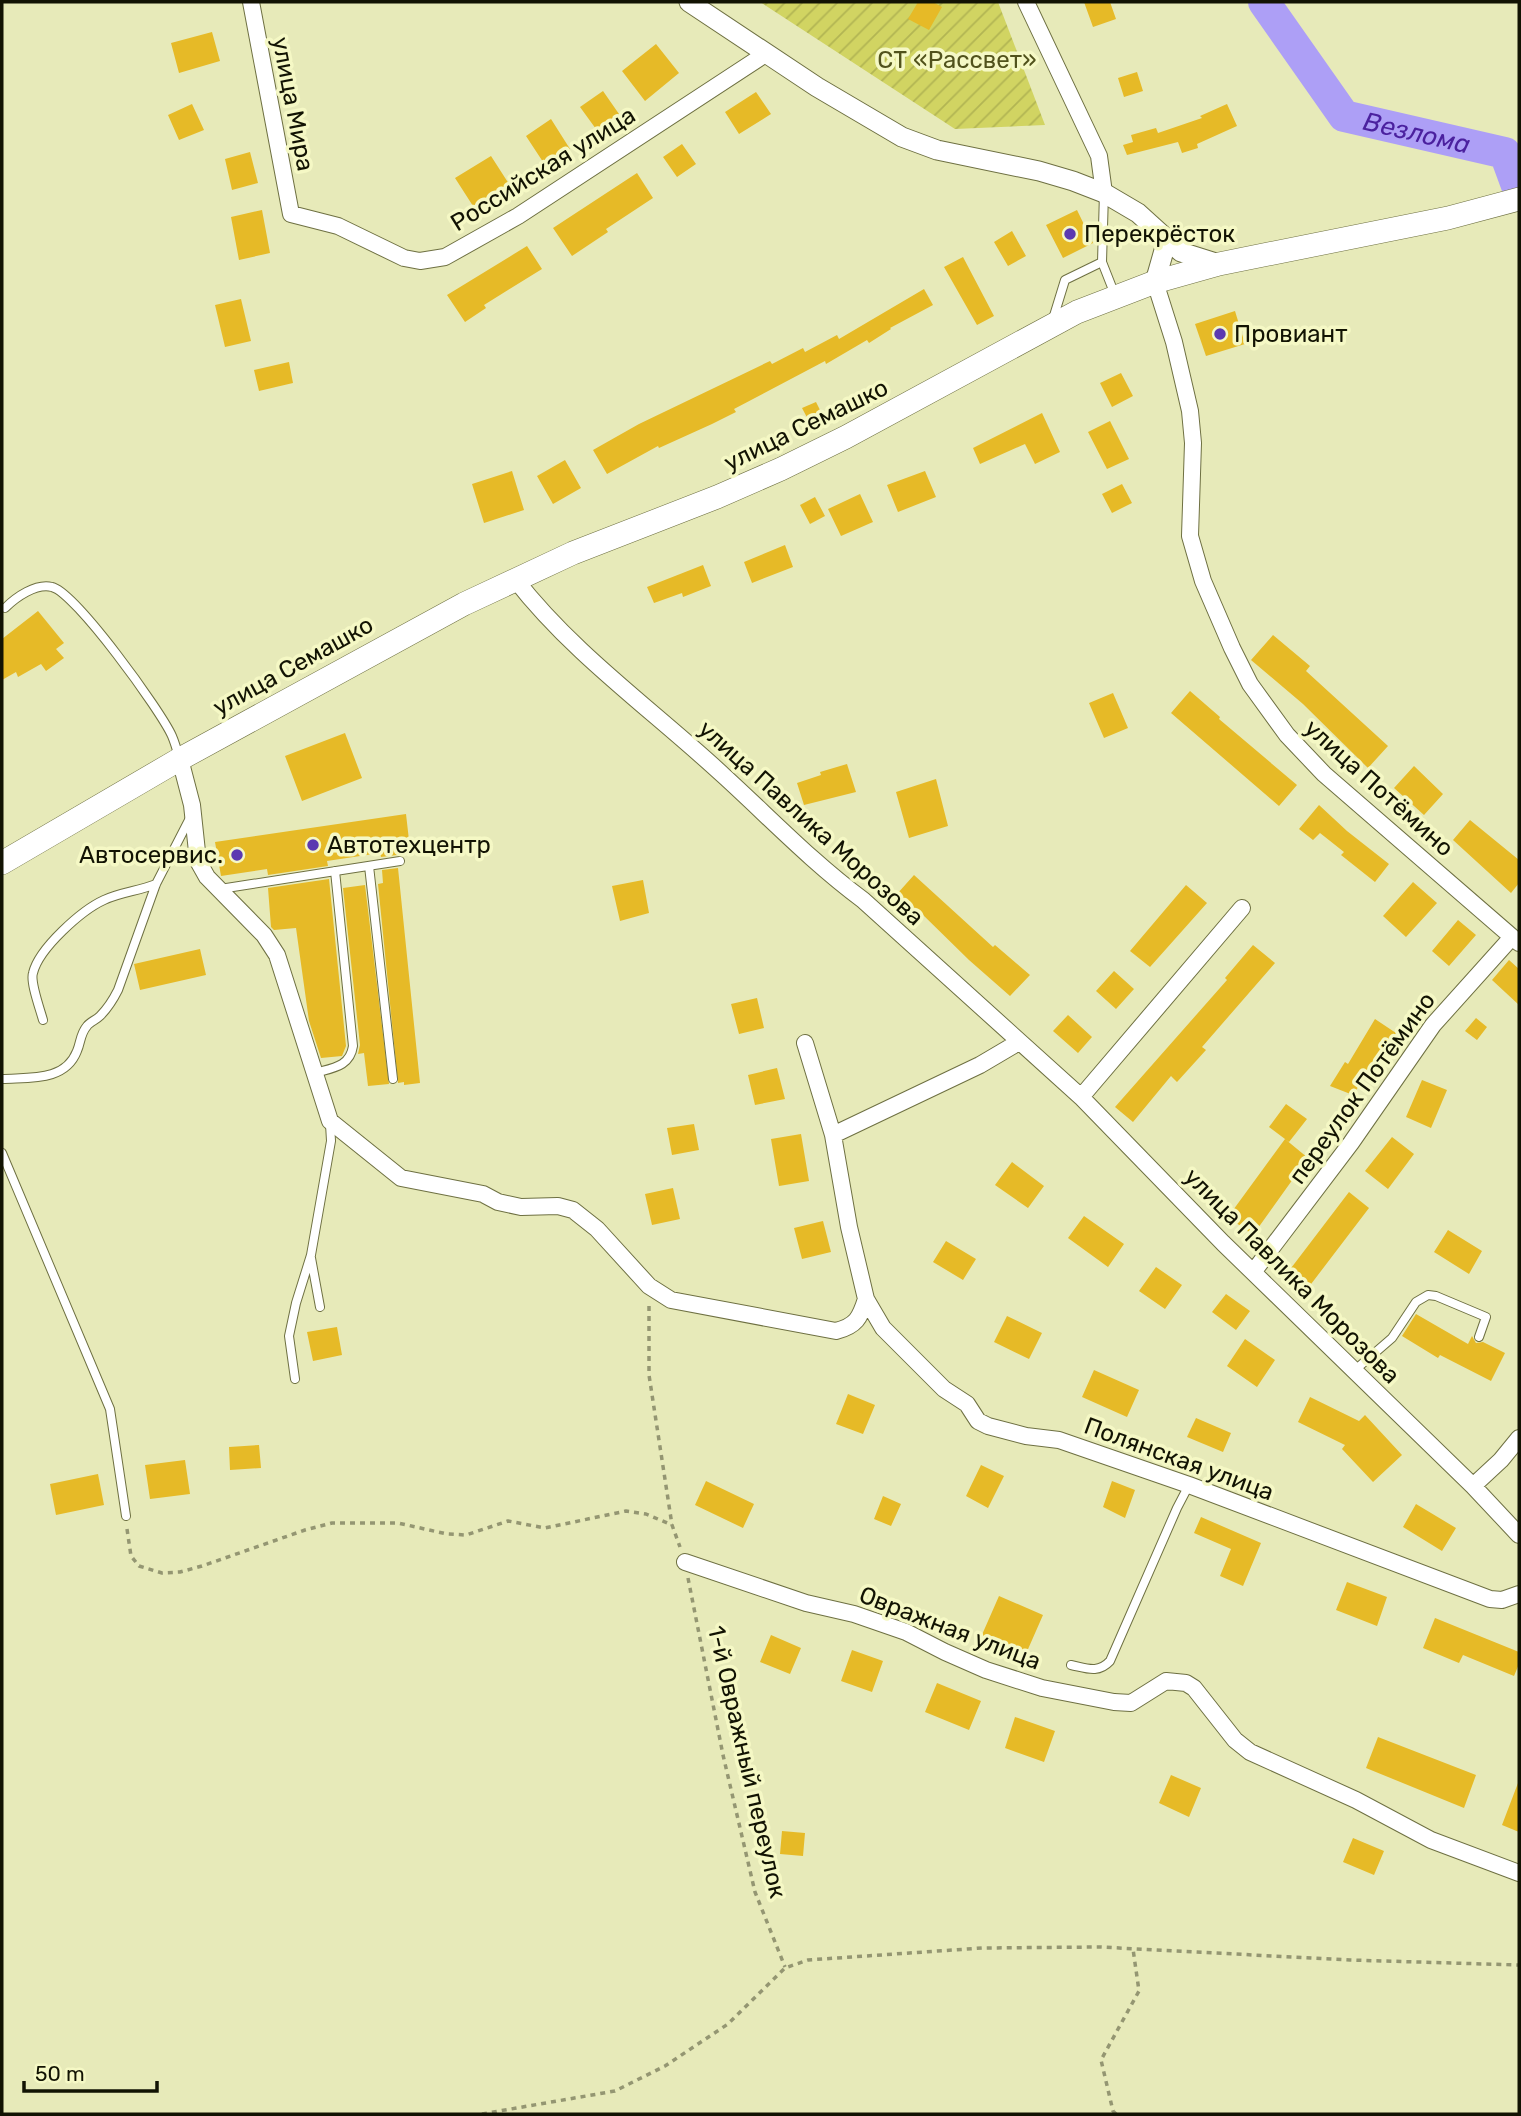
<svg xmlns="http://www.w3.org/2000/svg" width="1521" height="2116" viewBox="0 0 1521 2116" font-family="Rubik,sans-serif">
<defs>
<pattern id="garden-furrows" width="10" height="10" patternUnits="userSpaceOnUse" patternTransform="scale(1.75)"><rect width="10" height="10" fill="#d1d462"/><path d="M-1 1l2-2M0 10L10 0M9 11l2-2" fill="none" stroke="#b2b553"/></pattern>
</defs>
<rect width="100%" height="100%" fill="#e7eab9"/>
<path fill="url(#garden-furrows)" d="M 760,2 L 998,2 L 1045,125 L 955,129 Z"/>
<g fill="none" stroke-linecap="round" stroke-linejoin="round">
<path stroke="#ad9ff6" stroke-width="32" id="s1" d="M 1264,2 L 1344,116 L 1505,153 L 1519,191"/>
</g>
<path fill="#e6ba27" d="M 918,2 L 933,2 L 942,7 L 929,30 L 908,19 Z
M 1084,2 L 1110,2 L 1116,19 L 1093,27 Z
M 212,32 L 220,61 L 179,73 L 171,43 Z
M 656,44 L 679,73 L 645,101 L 622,71 Z
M 1137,72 L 1143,91 L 1124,97 L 1118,78 Z
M 603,91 L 619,114 L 596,129 L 580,107 Z
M 756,92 L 771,114 L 739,134 L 725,112 Z
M 192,104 L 204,130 L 179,140 L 168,115 Z
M 1227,104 L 1237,126 L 1197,144 L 1198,148 L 1182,153 L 1178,142 L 1127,155 L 1123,145 L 1133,142 L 1131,135 L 1156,128 L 1158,133 L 1202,118 L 1200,116 Z
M 551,119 L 570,149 L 545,165 L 526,136 Z
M 682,144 L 696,164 L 677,177 L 663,157 Z
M 250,152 L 258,183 L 232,190 L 225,159 Z
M 491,156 L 509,184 L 473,206 L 455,178 Z
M 637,173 L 653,198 L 606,229 L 608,232 L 572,256 L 553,228 Z
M 262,210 L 270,253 L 239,260 L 231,217 Z
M 1077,210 L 1093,243 L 1063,258 L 1046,225 Z
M 1012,231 L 1026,256 L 1008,266 L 994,242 Z
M 527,246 L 542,269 L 484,305 L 486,308 L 465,322 L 447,295 Z
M 963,257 L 994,316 L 977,325 L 944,267 Z
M 924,289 L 933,305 L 890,328 L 891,329 L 869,343 L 867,340 L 826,364 L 825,361 L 734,409 L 736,412 L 712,424 L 659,448 L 658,446 L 607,474 L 593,450 L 639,424 L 770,361 L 772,364 L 803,348 L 805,352 L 837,335 L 839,339 Z
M 241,299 L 251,341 L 225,347 L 215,305 Z
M 1235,311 L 1245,344 L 1206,356 L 1195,324 Z
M 289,362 L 293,383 L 259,391 L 254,370 Z
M 1121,373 L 1133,396 L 1112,407 L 1100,383 Z
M 816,402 L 824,418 L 811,425 L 802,408 Z
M 1042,413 L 1060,452 L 1035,464 L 1025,444 L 980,464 L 973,448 Z
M 1110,421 L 1129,459 L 1107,469 L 1088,432 Z
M 565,460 L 581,488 L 553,504 L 537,476 Z
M 512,471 L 524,510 L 484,523 L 472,484 Z
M 925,471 L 936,497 L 898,512 L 887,485 Z
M 1122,484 L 1132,503 L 1112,513 L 1102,494 Z
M 860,494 L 873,522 L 841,536 L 828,509 Z
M 815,497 L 825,516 L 810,524 L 800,505 Z
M 785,545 L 793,567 L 752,583 L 744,562 Z
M 703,565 L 711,586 L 683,597 L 682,593 L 654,603 L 647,587 Z
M 38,611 L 64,643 L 56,649 L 64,658 L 46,671 L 41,664 L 18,677 L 16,672 L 2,680 L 2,639 Z
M 1273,635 L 1310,666 L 1306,671 L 1388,746 L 1368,768 L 1303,704 L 1251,660 Z
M 1190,691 L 1220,717 L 1219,719 L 1297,785 L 1279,806 L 1171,713 Z
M 1113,693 L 1128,728 L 1104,738 L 1089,703 Z
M 345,733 L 362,778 L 302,801 L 285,756 Z
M 847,764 L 856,792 L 804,805 L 797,783 L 821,775 L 820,772 Z
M 1414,766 L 1443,794 L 1424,815 L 1394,788 Z
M 936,779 L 948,826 L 909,838 L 896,792 Z
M 1319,805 L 1347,831 L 1389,864 L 1375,882 L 1341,855 L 1344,852 L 1320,833 L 1313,840 L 1299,829 Z
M 406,814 L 410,849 L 396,851 L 397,855 L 381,857 L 380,853 L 327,861 L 328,866 L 268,875 L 267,869 L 221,876 L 215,842 Z
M 1470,820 L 1519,860 L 1519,883 L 1511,893 L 1453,840 Z
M 398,868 L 420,1083 L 404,1085 L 404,1082 L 398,1083 L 378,884 L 383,883 L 382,870 Z
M 914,875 L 993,947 L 995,945 L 1030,975 L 1010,996 L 969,960 L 920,912 L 918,914 L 897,894 Z
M 329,879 L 346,1046 L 342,1056 L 321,1058 L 309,1021 L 296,928 L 274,930 L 271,927 L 268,888 Z
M 643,880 L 649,913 L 620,921 L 612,886 Z
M 1413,882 L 1437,903 L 1406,937 L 1383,916 Z
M 365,885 L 389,1084 L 368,1086 L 364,1053 L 358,1054 L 360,1045 L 343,888 Z
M 1186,885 L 1207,903 L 1150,967 L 1130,951 Z
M 1458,920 L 1476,935 L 1449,966 L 1432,951 Z
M 1253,945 L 1275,963 L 1202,1047 L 1206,1050 L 1177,1082 L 1171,1076 L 1133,1122 L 1115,1107 L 1227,980 L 1225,978 Z
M 200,949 L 206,975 L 140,990 L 134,964 Z
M 1509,960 L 1519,969 L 1519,1005 L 1492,980 Z
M 1114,971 L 1134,989 L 1116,1009 L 1096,991 Z
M 757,998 L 764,1028 L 739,1034 L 731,1004 Z
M 1068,1015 L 1092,1037 L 1078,1053 L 1053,1031 Z
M 1476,1018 L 1487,1027 L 1477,1040 L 1465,1031 Z
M 1375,1019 L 1396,1033 L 1378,1062 L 1375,1061 L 1353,1095 L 1330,1086 L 1345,1062 L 1348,1064 Z
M 777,1068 L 785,1099 L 755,1105 L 748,1075 Z
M 1422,1080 L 1447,1090 L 1431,1128 L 1406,1117 Z
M 1286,1104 L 1307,1119 L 1289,1142 L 1269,1127 Z
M 694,1124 L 699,1150 L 672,1155 L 667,1128 Z
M 801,1134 L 809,1181 L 779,1186 L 771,1139 Z
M 1392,1137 L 1414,1154 L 1388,1189 L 1365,1171 Z
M 1285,1139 L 1308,1158 L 1253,1235 L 1228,1217 Z
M 1012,1162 L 1044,1186 L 1028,1208 L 995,1185 Z
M 673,1188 L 680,1219 L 652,1225 L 645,1194 Z
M 1349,1192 L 1369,1208 L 1305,1292 L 1285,1276 Z
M 1084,1216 L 1124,1244 L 1108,1267 L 1068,1238 Z
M 823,1221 L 831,1252 L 802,1259 L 794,1228 Z
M 1448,1230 L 1482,1251 L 1469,1274 L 1434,1252 Z
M 946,1241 L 976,1259 L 963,1280 L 933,1262 Z
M 1156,1267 L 1182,1285 L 1165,1309 L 1139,1291 Z
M 1226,1294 L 1250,1311 L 1236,1330 L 1212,1312 Z
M 1416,1314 L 1468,1344 L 1472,1336 L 1476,1343 L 1483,1342 L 1505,1353 L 1491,1381 L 1440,1355 L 1438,1358 L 1402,1336 Z
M 1007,1316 L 1042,1333 L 1029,1359 L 994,1342 Z
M 337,1327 L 342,1355 L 313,1361 L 307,1332 Z
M 1245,1339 L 1275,1360 L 1257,1387 L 1227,1366 Z
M 1094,1370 L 1139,1390 L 1127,1417 L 1082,1397 Z
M 848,1394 L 875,1405 L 863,1434 L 836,1424 Z
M 1310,1397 L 1359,1421 L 1365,1415 L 1402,1455 L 1373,1482 L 1342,1449 L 1345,1445 L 1298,1422 Z
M 1196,1418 L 1231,1433 L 1223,1452 L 1187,1437 Z
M 259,1445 L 261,1468 L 230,1470 L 229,1447 Z
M 185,1460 L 190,1494 L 150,1499 L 145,1465 Z
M 981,1465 L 1004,1476 L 988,1508 L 966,1496 Z
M 98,1474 L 104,1505 L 56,1515 L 50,1484 Z
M 706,1481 L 754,1504 L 743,1528 L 695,1505 Z
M 1112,1481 L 1135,1490 L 1125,1518 L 1103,1507 Z
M 883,1496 L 901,1504 L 891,1526 L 874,1519 Z
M 1416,1504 L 1456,1528 L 1442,1551 L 1403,1527 Z
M 1201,1517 L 1261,1543 L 1243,1586 L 1220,1576 L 1231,1549 L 1194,1533 Z
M 1347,1582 L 1387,1597 L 1377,1626 L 1336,1610 Z
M 999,1596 L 1043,1615 L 1025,1656 L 981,1637 Z
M 1435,1618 L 1519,1652 L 1519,1664 L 1514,1676 L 1463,1655 L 1459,1663 L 1423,1648 Z
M 771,1635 L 801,1648 L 790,1674 L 760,1662 Z
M 852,1650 L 883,1661 L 872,1692 L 841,1681 Z
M 937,1683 L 981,1701 L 969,1730 L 925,1712 Z
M 1015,1717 L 1055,1731 L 1044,1762 L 1005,1748 Z
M 1378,1737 L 1476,1775 L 1464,1808 L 1366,1768 Z
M 1171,1775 L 1201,1788 L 1189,1817 L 1159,1803 Z
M 1518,1783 L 1519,1783 L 1519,1832 L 1502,1825 Z
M 782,1831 L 805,1833 L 803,1856 L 780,1854 Z
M 1353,1838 L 1384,1851 L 1374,1875 L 1343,1862 Z"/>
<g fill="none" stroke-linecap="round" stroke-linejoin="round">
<g stroke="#6e7042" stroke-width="10">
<path id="service" d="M 1102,262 L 1115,295
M 1053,319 L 1065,280 L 1102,262 L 1104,193
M 5,608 C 16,597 36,583 52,587 C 75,592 161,711 172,736 C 175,743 177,750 179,757
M 369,866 L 393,1079
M 220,889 L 400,861
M 43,1020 C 40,1009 30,982 33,973 C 39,948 82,910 104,900 C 121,892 139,891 156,884
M 315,1073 C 332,1068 350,1067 353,1046 L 335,871
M 2,1079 C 29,1077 65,1082 77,1051 C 81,1042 80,1034 87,1026 C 90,1022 96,1020 100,1016 C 108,1008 113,1000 118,990 L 156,884 L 190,818
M 2,1153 L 110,1409 L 126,1516
M 311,1258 L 320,1307
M 1355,1370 L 1392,1338 L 1416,1302 L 1428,1295 L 1436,1296 L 1486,1317 L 1479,1337
M 295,1379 L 289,1336 L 296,1303 L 311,1255 L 331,1141 L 330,1124
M 1071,1665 C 1086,1668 1098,1674 1110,1661 L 1177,1508 L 1189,1485"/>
</g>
<g stroke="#6e7042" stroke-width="18">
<path id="minor" d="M 251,2 L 291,214 L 338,226 L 404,258 L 420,261 L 445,257 L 518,216 L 767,53
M 1026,2 L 1099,156 L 1104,193
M 1155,282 L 1174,342 L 1190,411 L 1193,443 L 1190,536 L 1203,581 L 1232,648 L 1250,684 L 1287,735 L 1324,774 L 1519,943
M 515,579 C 573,654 654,711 724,776 C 770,818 813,863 863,900 L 1081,1097 L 1223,1243 L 1473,1486 L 1519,1535
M 180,759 L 192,805 L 198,861 L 207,877 L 264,935 L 277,955 L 330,1121 L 401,1178 L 483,1194 L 498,1202 L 521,1207 L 558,1206 L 573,1210 L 597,1229 L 649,1286 L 671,1300 L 836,1331 C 856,1326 860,1318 866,1299
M 805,1043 L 833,1135 L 849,1227 L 866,1299 L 883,1328 L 944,1389 L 967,1404 L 978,1421 L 988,1426 L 1026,1436 L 1059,1440 L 1189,1485 L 1490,1599 L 1502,1600 L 1519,1594
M 1081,1097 L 1242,908
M 833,1135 L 980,1065 L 1019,1042
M 1254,1271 L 1351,1143 L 1433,1025 L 1512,937
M 1473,1486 L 1501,1460 L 1519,1438
M 685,1562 L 806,1603 L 854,1614 L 906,1632 L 945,1652 L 986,1670 L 1042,1688 L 1114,1702 L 1131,1703 L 1166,1681 L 1186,1683 L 1194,1688 L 1235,1740 L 1250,1752 L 1356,1800 L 1431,1840 L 1519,1873"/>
</g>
<g stroke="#6e7042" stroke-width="21">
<path id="tertiary" d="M 689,2 L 817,87 L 902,137 L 937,150 L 1039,171 L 1073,181 L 1104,193 L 1138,213 L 1181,252 L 1219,264
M 1155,282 L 1167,240"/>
</g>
<g stroke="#6e7042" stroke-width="24">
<path id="secondary" d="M 2,863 L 180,759 L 464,604 L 573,553 L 717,497 L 781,469 L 846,437 L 1077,312 L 1155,282 L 1219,264 L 1448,218 L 1519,199"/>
</g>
<path stroke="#949672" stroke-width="3.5" stroke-dasharray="5 5" stroke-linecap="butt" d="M 649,1306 L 649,1375 L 672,1525 L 680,1547
M 127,1529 L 131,1556 L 139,1566 L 162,1573 L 180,1572 L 202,1566 L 305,1530 L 332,1523 L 398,1523 L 447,1534 L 466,1535 L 508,1521 L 545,1528 L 626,1511 L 646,1514 L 672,1525
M 688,1578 L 723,1755 L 755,1892 L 785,1967
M 482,2114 L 615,2091 L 665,2066 L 728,2024 L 785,1968 L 808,1960 L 982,1948 L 1100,1947 L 1350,1960 L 1519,1965
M 1116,2114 L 1113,2111 L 1101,2060 L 1139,1991 L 1133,1949"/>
<use href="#service" stroke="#fff" stroke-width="8"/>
<use href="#minor" stroke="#fff" stroke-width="16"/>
<use href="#tertiary" stroke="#fff" stroke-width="19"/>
<use href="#secondary" stroke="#fff" stroke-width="23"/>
</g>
<g fill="#5b39b1" stroke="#f5f8c5" stroke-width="2.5">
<circle cx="1070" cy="234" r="7"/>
<circle cx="1220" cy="334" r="7"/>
<circle cx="313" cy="845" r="7"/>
<circle cx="237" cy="855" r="7"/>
</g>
<g text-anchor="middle" stroke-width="7" stroke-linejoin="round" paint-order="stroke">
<g font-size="24" fill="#51521c" stroke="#f5f8c5">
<text x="957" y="68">СТ «Рассвет»</text>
</g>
<g font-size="24" fill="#121303" stroke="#f5f8c5">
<text transform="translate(293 104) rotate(79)" y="8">улица Мира</text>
<text transform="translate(543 169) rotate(-32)" y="8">Российская улица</text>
<text transform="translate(806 425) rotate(-26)" y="8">улица Семашко</text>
<text transform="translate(293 666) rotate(-29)" y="8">улица Семашко</text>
<text transform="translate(1379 788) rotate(42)" y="8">улица Потёмино</text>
<text transform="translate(811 823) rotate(42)" y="8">улица Павлика Морозова</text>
<text transform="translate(1362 1088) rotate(-54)" y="8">переулок Потёмино</text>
<text transform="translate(1292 1276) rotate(45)" y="8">улица Павлика Морозова</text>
<text transform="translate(1179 1459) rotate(20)" y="8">Полянская улица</text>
<text transform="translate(950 1628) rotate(21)" y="8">Овражная улица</text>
<text transform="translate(747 1762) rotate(77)" y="8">1-й Овражный переулок</text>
</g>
<g font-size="24" fill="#121303" stroke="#f5f8c5" text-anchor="start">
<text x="1084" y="242">Перекрёсток</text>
<text x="1234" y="342">Провиант</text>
<text x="327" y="853">Автотехцентр</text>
<text x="223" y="863" text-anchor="end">Автосервис.</text>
</g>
<g font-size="26" font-style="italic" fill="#4b219f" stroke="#f5f8c5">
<text dy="9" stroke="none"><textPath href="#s1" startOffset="214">Везлома</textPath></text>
</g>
</g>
<rect width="1521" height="2116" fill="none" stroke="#121303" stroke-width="7"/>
<path d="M24 2081v10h133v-10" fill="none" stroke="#121303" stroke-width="3.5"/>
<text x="35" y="2081" font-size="21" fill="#121303" stroke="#f5f8c5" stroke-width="5" paint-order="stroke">50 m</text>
</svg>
